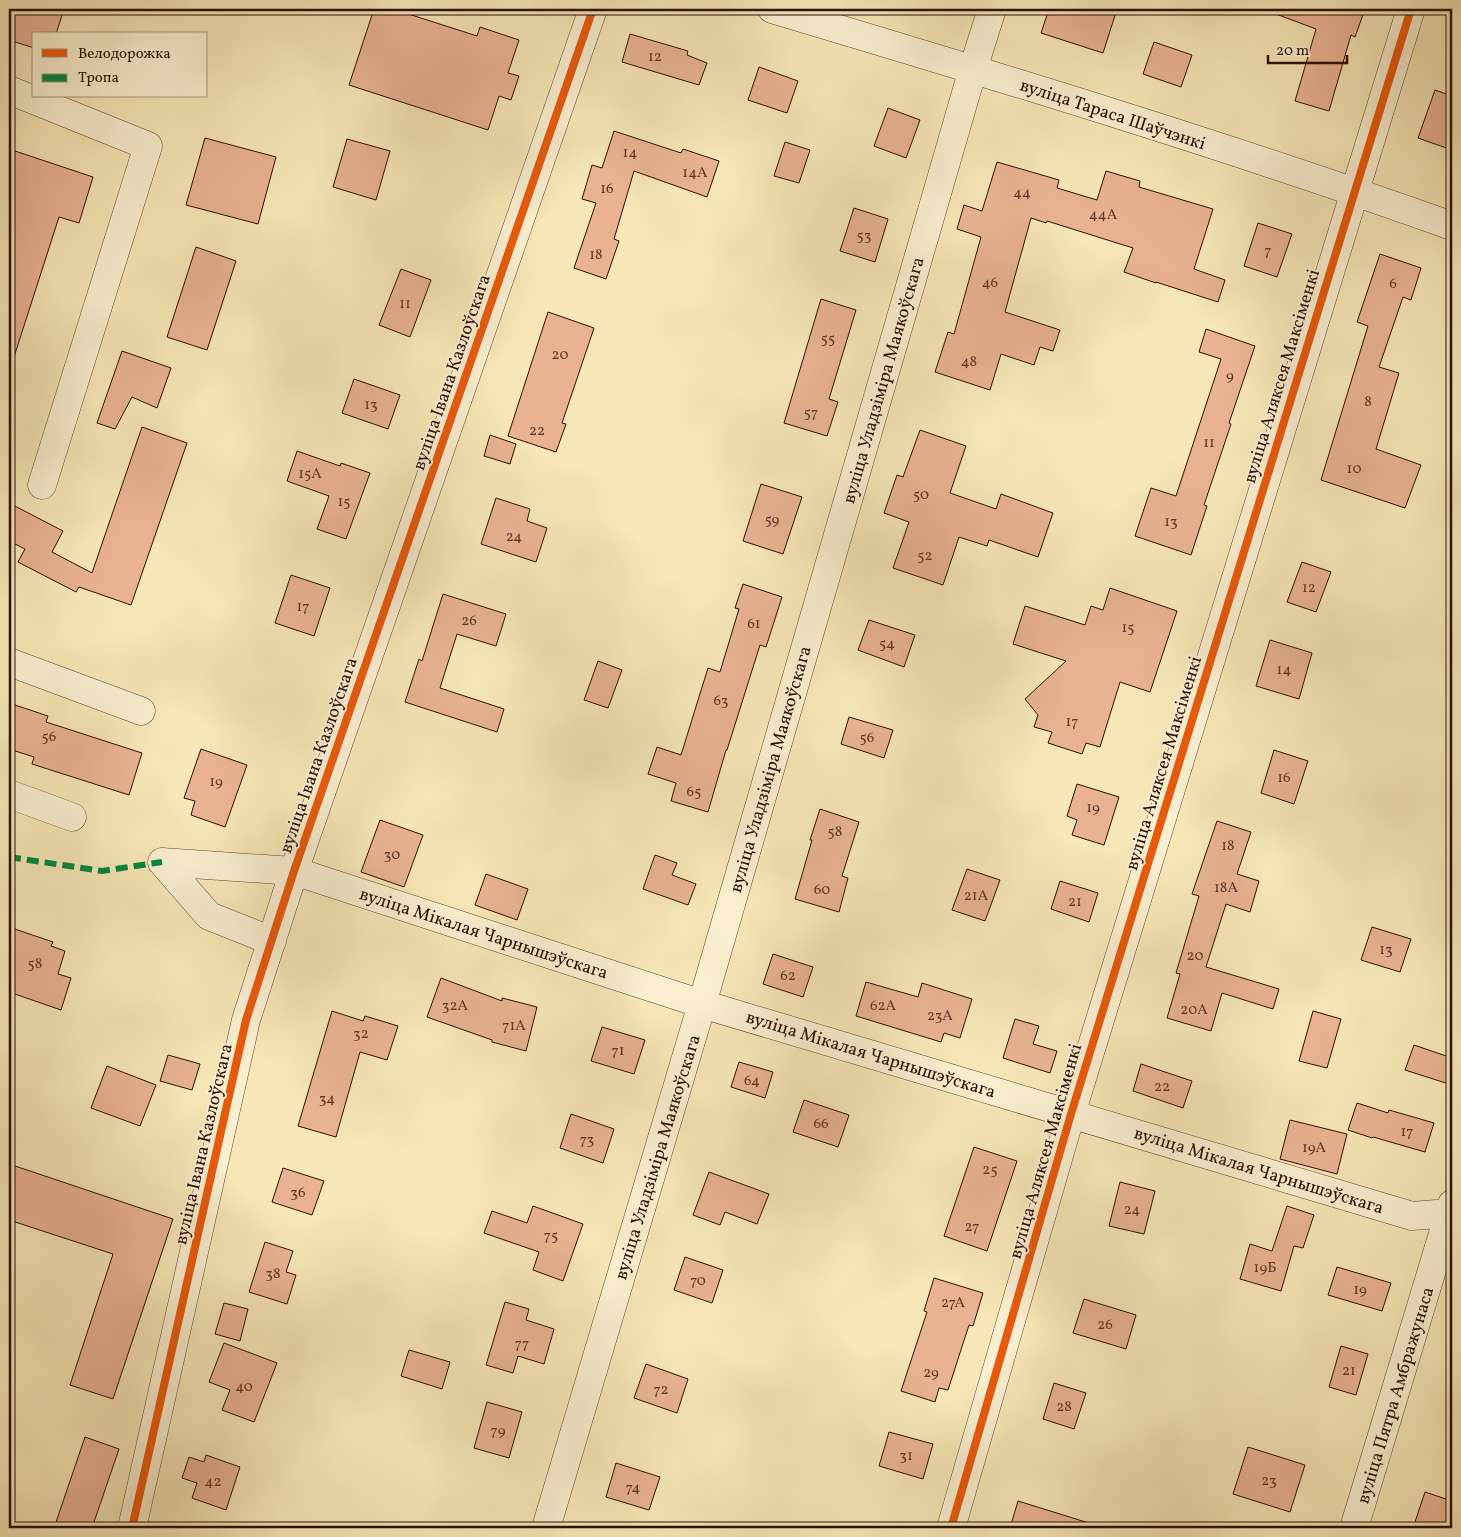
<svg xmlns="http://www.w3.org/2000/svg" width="1461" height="1537" viewBox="0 0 1461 1537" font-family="Vollkorn,serif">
<rect width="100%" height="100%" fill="#f7e7b6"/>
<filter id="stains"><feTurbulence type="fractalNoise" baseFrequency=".004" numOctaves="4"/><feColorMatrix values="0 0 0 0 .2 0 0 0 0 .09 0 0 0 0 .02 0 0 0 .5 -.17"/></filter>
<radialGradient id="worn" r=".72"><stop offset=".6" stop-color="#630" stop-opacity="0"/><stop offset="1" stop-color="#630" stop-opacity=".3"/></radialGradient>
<path fill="#e9b391" stroke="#2b0e04" d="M 14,9 L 64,9 L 56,34 L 34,34 L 34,48 L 9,40 L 9,25 Z
M 374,9 L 393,9 L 477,36 L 480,27 L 519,40 L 508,73 L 519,76 L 511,100 L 499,96 L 488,130 L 349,85 Z
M 1049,9 L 1117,9 L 1103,53 L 1041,33 Z
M 1268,9 L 1365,9 L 1355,37 L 1351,35 L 1329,111 L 1295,101 L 1316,29 L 1268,11 Z
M 630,34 L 688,51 L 687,55 L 707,63 L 699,85 L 622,62 Z
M 1154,42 L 1192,55 L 1181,87 L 1143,74 Z
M 759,67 L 798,81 L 787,113 L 748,100 Z
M 1435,90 L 1452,96 L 1452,150 L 1418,138 Z
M 888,108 L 920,120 L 906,158 L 874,146 Z
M 614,131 L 681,153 L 683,149 L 719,161 L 707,197 L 634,171 L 614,239 L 619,241 L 606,279 L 574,268 L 596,203 L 582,199 L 592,165 L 602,168 Z
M 205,138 L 276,157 L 258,224 L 186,205 Z
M 347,139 L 390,151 L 376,200 L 333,187 Z
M 785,142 L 810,150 L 799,183 L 774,176 Z
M 9,149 L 93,177 L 79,223 L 59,217 L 13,360 L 9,359 Z
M 997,162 L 1059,180 L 1057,188 L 1097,200 L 1106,171 L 1140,181 L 1139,187 L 1213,209 L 1194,269 L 1225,280 L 1218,302 L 1156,282 L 1156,283 L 1124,272 L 1133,248 L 1047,221 L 1046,223 L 1031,218 L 1005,312 L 1060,330 L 1053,351 L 1040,347 L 1034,365 L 1001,354 L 990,390 L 935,372 L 948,332 L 954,334 L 981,237 L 957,229 L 964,205 L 982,211 Z
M 854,208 L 888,219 L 875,262 L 840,251 Z
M 1258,223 L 1292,234 L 1277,277 L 1244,266 Z
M 196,247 L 236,261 L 207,350 L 167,337 Z
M 1380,254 L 1421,268 L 1411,300 L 1403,297 L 1379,367 L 1399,373 L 1376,449 L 1421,465 L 1405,508 L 1321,480 L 1368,326 L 1357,322 Z
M 401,269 L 431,280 L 410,337 L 379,325 Z
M 821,299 L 856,310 L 829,399 L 838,402 L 827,436 L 784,423 Z
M 548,312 L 594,328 L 562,423 L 566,424 L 556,452 L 508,436 Z
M 1206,329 L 1255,346 L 1229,423 L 1231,424 L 1204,505 L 1207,506 L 1191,555 L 1135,536 L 1151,488 L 1176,496 L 1221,359 L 1199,352 Z
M 122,351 L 171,368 L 157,408 L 132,397 L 115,429 L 97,423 Z
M 354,379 L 400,395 L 388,429 L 342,413 Z
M 142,427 L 187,443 L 131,605 L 79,587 L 76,592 L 18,562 L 25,549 L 9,541 L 9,503 L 63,531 L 52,552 L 92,573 Z
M 920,430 L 966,446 L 950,493 L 996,509 L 1001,494 L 1053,513 L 1038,557 L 989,540 L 987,546 L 959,537 L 943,585 L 893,568 L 909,522 L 884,513 L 897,475 L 903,477 Z
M 490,435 L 516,444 L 510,464 L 484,456 Z
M 297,451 L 340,466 L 341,463 L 370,473 L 346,539 L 317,529 L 329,496 L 287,481 Z
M 761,484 L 802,497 L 783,554 L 743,541 Z
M 496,498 L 530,509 L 527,521 L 547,528 L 536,562 L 481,544 Z
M 1302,562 L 1331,572 L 1316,612 L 1287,602 Z
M 291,575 L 330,588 L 314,636 L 275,623 Z
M 743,584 L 782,597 L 766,647 L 760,645 L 727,750 L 726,750 L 708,812 L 671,801 L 676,783 L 648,774 L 657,747 L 681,755 L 708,668 L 720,672 L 739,609 L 735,608 Z
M 1110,588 L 1177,611 L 1150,692 L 1120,682 L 1100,747 L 1086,743 L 1082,754 L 1048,743 L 1052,732 L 1034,727 L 1038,715 L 1025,699 L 1066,661 L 1013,644 L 1025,606 L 1085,625 L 1091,606 L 1103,610 Z
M 443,594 L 506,614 L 496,646 L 457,634 L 440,688 L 504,709 L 497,732 L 405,702 L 419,659 L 422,661 Z
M 869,620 L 915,635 L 904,667 L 858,650 Z
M 1270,640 L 1312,653 L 1299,699 L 1256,686 Z
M 598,661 L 622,670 L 608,708 L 584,700 Z
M 9,703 L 48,716 L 46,722 L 142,753 L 129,795 L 32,764 L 34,757 L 9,749 Z
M 849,717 L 893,730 L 884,758 L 841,744 Z
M 201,749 L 247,765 L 225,827 L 191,815 L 195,801 L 184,798 Z
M 1274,750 L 1308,761 L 1294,804 L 1261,793 Z
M 1077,784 L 1119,797 L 1104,845 L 1072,835 L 1077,820 L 1067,816 Z
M 820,809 L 859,822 L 842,876 L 848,878 L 839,912 L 795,899 L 812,840 L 810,840 Z
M 380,820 L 423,835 L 404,887 L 361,872 Z
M 1217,821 L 1251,832 L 1237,874 L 1259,881 L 1250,912 L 1226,904 L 1206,967 L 1279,989 L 1273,1009 L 1222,993 L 1211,1031 L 1167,1018 L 1180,974 L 1176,973 L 1199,896 L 1192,894 Z
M 655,855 L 677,863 L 672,875 L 696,884 L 688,905 L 643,889 Z
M 967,869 L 1000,880 L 985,921 L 952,910 Z
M 486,874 L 528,889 L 517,920 L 475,905 Z
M 1060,881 L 1098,893 L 1089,922 L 1051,909 Z
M 9,927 L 53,942 L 51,946 L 65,951 L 58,974 L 71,978 L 61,1010 L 9,992 Z
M 1372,927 L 1411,939 L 1400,972 L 1361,960 Z
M 773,954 L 813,967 L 803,997 L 763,984 Z
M 441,978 L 502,1001 L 502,998 L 537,1007 L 526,1051 L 492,1042 L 492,1040 L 427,1017 Z
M 866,982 L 918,997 L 922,983 L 972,999 L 960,1038 L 944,1033 L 941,1042 L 856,1016 Z
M 332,1011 L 363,1021 L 365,1016 L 398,1026 L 387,1060 L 360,1052 L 336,1137 L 298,1126 Z
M 1313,1011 L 1341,1019 L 1327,1068 L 1299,1061 Z
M 1015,1019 L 1039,1026 L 1033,1044 L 1057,1051 L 1050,1073 L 1003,1058 Z
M 602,1027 L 645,1040 L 634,1074 L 591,1061 Z
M 1414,1045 L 1452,1058 L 1452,1085 L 1405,1070 Z
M 168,1055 L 200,1064 L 192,1090 L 160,1081 Z
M 739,1062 L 773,1072 L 765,1098 L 731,1087 Z
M 1141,1064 L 1192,1081 L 1183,1108 L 1133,1091 Z
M 107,1066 L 156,1085 L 140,1126 L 91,1108 Z
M 804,1100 L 849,1115 L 838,1147 L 793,1132 Z
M 1357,1103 L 1388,1113 L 1389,1110 L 1434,1123 L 1425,1152 L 1373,1137 L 1372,1138 L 1348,1130 Z
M 571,1114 L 614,1129 L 603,1163 L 560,1148 Z
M 1290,1120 L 1347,1134 L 1337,1174 L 1280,1159 Z
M 974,1147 L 1017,1161 L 987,1251 L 944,1236 Z
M 9,1164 L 173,1219 L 113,1399 L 70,1385 L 113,1254 L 9,1220 Z
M 283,1168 L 324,1181 L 312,1215 L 272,1202 Z
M 709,1172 L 769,1194 L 757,1224 L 725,1212 L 720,1225 L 693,1215 Z
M 1120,1182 L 1155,1191 L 1144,1234 L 1109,1226 Z
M 533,1206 L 583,1224 L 563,1281 L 533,1270 L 539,1252 L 484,1233 L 492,1211 L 527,1223 Z
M 1287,1206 L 1314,1215 L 1303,1248 L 1294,1246 L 1281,1291 L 1240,1279 L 1250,1244 L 1272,1251 Z
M 265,1242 L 293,1251 L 286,1272 L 296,1275 L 287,1304 L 249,1292 Z
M 685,1257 L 723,1270 L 712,1303 L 674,1290 Z
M 1337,1267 L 1391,1283 L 1382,1311 L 1328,1295 Z
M 934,1278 L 983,1293 L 973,1326 L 969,1325 L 948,1390 L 939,1388 L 935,1402 L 901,1391 L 927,1312 L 924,1311 Z
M 1084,1299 L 1136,1315 L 1126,1349 L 1073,1333 Z
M 505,1302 L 529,1309 L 526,1320 L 554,1329 L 544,1364 L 518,1356 L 513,1373 L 486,1365 Z
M 224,1303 L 248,1309 L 240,1341 L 215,1334 Z
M 224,1343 L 277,1363 L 254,1422 L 222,1410 L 230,1390 L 209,1382 Z
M 1341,1346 L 1368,1354 L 1356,1395 L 1329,1387 Z
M 409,1350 L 450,1362 L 442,1389 L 401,1376 Z
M 646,1364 L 688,1379 L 677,1413 L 634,1398 Z
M 1054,1383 L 1086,1393 L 1074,1429 L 1043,1419 Z
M 487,1402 L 522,1412 L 509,1458 L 474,1448 Z
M 889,1432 L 933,1444 L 923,1479 L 879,1466 Z
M 85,1437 L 119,1449 L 92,1528 L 54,1528 Z
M 1248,1447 L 1305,1465 L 1290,1512 L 1233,1494 Z
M 206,1455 L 240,1467 L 226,1510 L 192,1498 L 197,1483 L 182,1478 L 189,1457 L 204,1462 Z
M 616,1463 L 660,1477 L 649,1510 L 606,1497 Z
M 1425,1492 L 1452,1501 L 1452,1528 L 1413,1528 Z
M 1018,1501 L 1089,1523 L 1088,1528 L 1010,1528 Z"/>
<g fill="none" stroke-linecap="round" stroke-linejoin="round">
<g stroke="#5e4430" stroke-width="29">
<path id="minor" d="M 772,9 C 1000,77 1228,146 1452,226
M 9,90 L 148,146 L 42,485
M 9,662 L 141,711
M 9,794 L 72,817
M 272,941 L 209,916 L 162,862 L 294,871 L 702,1004 L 1412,1216 L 1449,1213 L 1452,1215
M 132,1528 L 246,1020 L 294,871 L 593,9
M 546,1528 L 702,1004 L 973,69 L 992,9
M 951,1528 L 1071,1114 L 1411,9
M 1354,1528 L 1452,1204"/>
</g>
<use href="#minor" stroke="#faefd0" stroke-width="28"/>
<path stroke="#00873e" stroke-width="6" stroke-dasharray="12 6" stroke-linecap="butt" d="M 9,857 L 102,871 L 162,862"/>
<g stroke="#faefd0" stroke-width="11">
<path id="cycleway" d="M 132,1528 L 246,1020 L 294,871 L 593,9
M 951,1528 L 1071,1114 L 1411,9"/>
</g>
<use href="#cycleway" stroke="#e8590c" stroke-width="8"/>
</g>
<g text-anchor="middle" stroke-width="4" stroke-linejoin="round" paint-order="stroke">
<g font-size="15" fill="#5a3727">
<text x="655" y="61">12</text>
<text x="630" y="157">14</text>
<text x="695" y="177">14А</text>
<text x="607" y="193">16</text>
<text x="1022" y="197">44</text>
<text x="1103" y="219">44А</text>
<text x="864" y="240">53</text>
<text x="1268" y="255">7</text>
<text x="596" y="259">18</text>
<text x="990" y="287">46</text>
<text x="1393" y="288">6</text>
<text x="405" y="308">11</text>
<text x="828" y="343">55</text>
<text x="560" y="359">20</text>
<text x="969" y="366">48</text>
<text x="1230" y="380">9</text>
<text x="1368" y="406">8</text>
<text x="371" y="409">13</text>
<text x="811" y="417">57</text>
<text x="537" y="435">22</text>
<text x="1209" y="447">11</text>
<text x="1354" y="473">10</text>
<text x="310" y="478">15А</text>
<text x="921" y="499">50</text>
<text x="344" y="506">15</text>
<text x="772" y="524">59</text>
<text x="1171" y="526">13</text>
<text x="514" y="541">24</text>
<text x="925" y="560">52</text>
<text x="1309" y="592">12</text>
<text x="303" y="611">17</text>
<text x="469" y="625">26</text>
<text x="754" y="628">61</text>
<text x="1128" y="632">15</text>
<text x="887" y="648">54</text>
<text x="1284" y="674">14</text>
<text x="721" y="705">63</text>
<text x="1072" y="726">17</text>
<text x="49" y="741">56</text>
<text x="867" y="742">56</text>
<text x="1284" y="782">16</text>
<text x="216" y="786">19</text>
<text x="694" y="796">65</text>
<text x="1093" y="812">19</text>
<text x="835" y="836">58</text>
<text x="1228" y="850">18</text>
<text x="392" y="859">30</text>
<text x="1226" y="892">18А</text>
<text x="822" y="894">60</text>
<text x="976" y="900">21А</text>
<text x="1075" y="906">21</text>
<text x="1386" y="954">13</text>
<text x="1195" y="960">20</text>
<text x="35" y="968">58</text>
<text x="788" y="980">62</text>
<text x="455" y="1010">32А</text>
<text x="883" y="1010">62А</text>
<text x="1194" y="1014">20А</text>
<text x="940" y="1020">23А</text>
<text x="514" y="1030">71А</text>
<text x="361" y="1038">32</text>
<text x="618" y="1055">71</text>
<text x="752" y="1085">64</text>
<text x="1162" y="1091">22</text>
<text x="327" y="1103">34</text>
<text x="821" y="1128">66</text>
<text x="1407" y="1136">17</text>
<text x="587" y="1144">73</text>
<text x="1314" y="1152">19А</text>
<text x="990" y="1174">25</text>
<text x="298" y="1197">36</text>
<text x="1132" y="1214">24</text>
<text x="972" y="1231">27</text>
<text x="551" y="1240">75</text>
<text x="1265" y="1272">19Б</text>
<text x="273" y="1278">38</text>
<text x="698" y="1285">70</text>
<text x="1360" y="1294">19</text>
<text x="953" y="1307">27А</text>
<text x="1105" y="1329">26</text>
<text x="522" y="1348">77</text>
<text x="1349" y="1375">21</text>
<text x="931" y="1377">29</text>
<text x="244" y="1391">40</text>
<text x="661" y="1394">72</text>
<text x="1064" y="1411">28</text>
<text x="498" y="1435">79</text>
<text x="906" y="1460">31</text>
<text x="1269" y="1485">23</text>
<text x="213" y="1486">42</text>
<text x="633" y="1492">74</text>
</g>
<g font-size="18" fill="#2b0e04" stroke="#faefd0">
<text transform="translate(1113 114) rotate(18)" y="6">вуліца Тараса Шаўчэнкі</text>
<text transform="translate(451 372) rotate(-71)" y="6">вуліца Івана Казлоўскага</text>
<text transform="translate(1281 376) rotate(-73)" y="6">вуліца Аляксея Максіменкі</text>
<text transform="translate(883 380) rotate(-74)" y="6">вуліца Уладзіміра Маякоўскага</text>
<text transform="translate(318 755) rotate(-71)" y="6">вуліца Івана Казлоўскага</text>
<text transform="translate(1163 763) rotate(-73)" y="6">вуліца Аляксея Максіменкі</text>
<text transform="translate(770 769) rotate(-74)" y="6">вуліца Уладзіміра Маякоўскага</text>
<text transform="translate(484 933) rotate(18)" y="6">вуліца Мікалая Чарнышэўскага</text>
<text transform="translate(871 1054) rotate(17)" y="6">вуліца Мікалая Чарнышэўскага</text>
<text transform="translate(203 1144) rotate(-77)" y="6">вуліца Івана Казлоўскага</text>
<text transform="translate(1045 1151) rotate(-74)" y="6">вуліца Аляксея Максіменкі</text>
<text transform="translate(657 1157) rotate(-73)" y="6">вуліца Уладзіміра Маякоўскага</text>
<text transform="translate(1259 1170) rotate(17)" y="6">вуліца Мікалая Чарнышэўскага</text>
<text transform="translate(1395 1395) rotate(-73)" y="6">вуліца Пятра Амбражунаса</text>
</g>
</g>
<rect width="1461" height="1537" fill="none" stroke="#f7e7b6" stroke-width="30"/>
<rect x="10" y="10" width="1441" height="1517" fill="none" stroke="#2b0e04" stroke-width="2.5"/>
<rect x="15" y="15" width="1431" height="1507" fill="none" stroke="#2b0e04"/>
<rect x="32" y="32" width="175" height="65" fill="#faefd0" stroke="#a7957e"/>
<rect x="42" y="49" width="25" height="8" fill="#e8590c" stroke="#a7957e"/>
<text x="78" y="58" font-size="15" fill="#2b0e04">Велодорожка</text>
<rect x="42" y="74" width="25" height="8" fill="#00873e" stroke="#a7957e"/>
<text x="78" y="82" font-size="15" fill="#2b0e04">Тропа</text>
<path d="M1268 55v8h79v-8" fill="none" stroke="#2b0e04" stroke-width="2.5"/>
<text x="1276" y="55" font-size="15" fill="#2b0e04" stroke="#faefd0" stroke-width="4" paint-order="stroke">20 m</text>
<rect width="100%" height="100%" filter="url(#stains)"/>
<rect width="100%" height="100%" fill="url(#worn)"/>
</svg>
